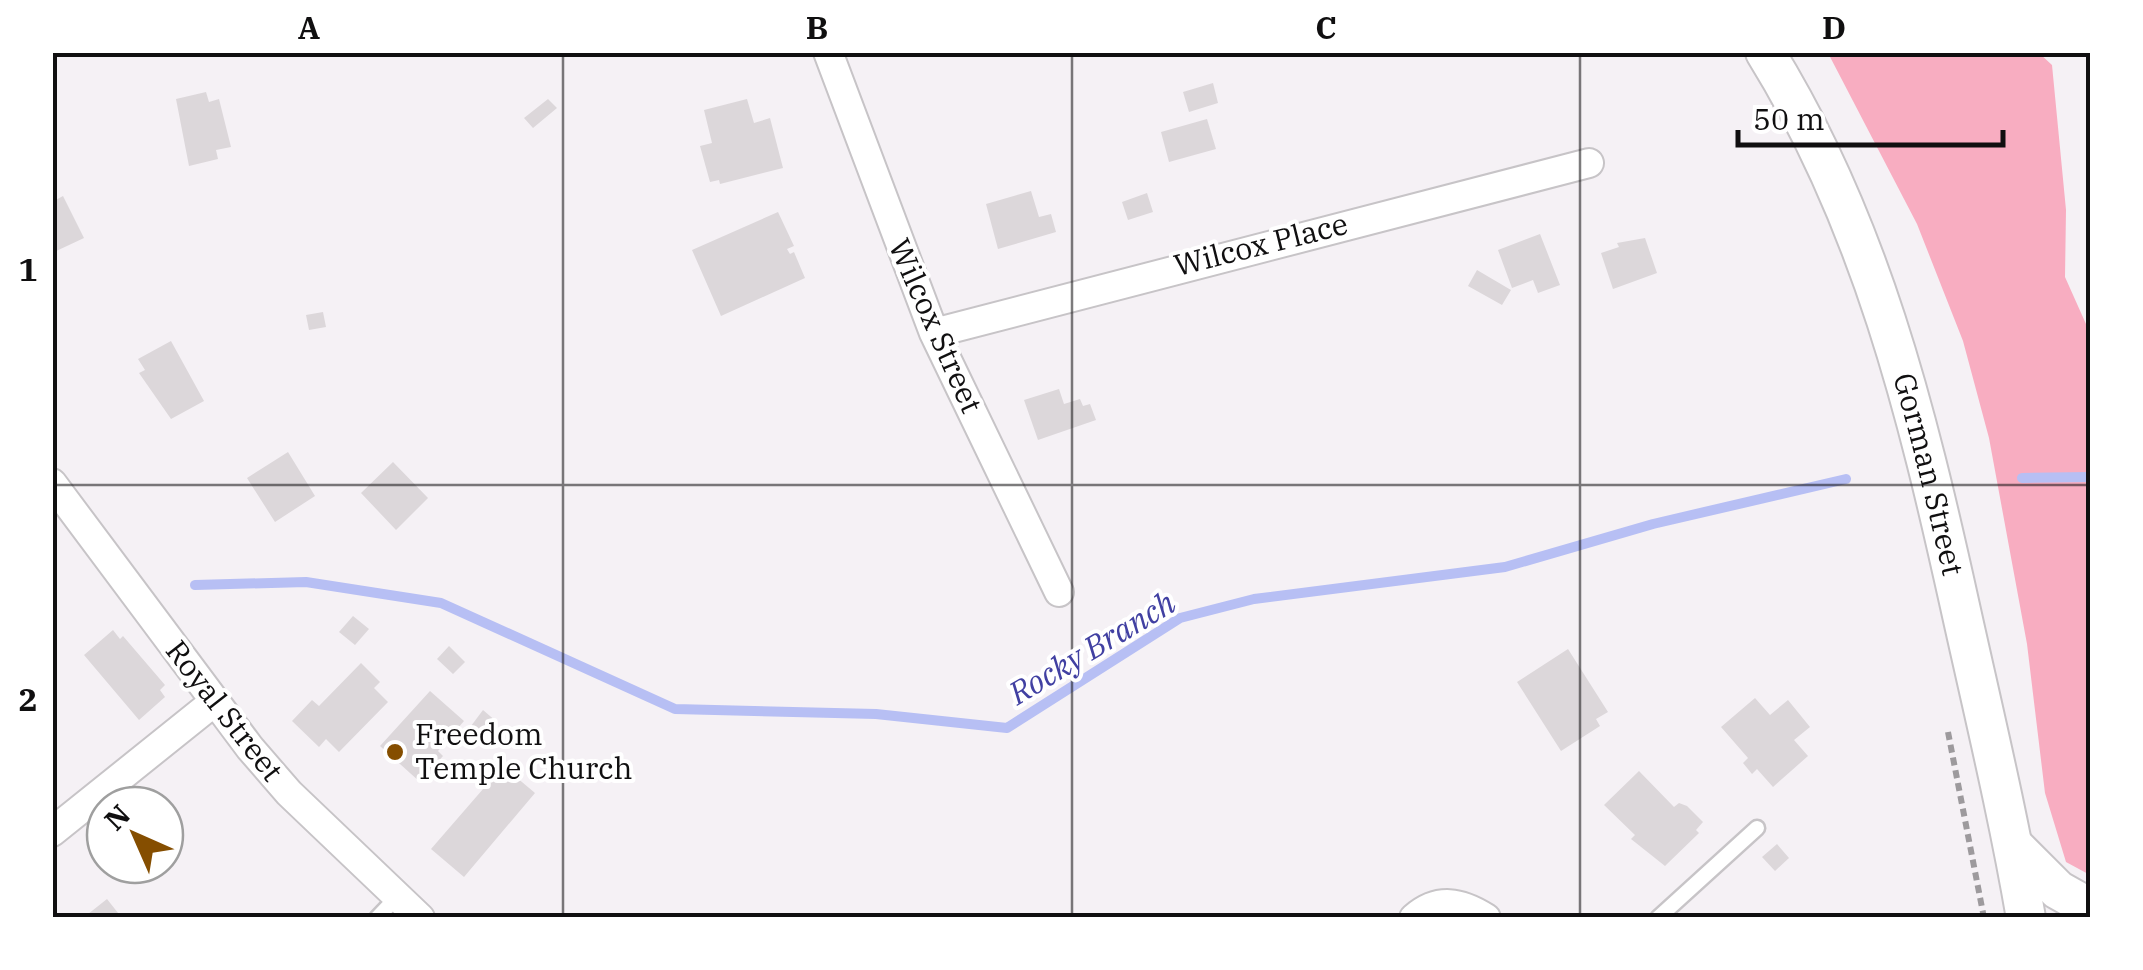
<svg xmlns="http://www.w3.org/2000/svg" width="2143" height="970" viewBox="0 0 2143 970" font-family="'IBM Plex Serif',serif">
<rect width="100%" height="100%" fill="#f5f1f5"/>
<path fill="#f8adc1" d="M 1828,53 L 2039,53 L 2052,65 L 2066,210 L 2065,277 L 2090,333 L 2090,875 L 2066,862 L 2045,793 L 2027,644 L 1989,438 L 1963,341 L 1917,224 Z"/>
<g fill="none" stroke-linecap="round" stroke-linejoin="round">
<path stroke="#b7bff4" stroke-width="10" d="M 2022,478 L 2090,477
M 195,585 L 306,582 L 441,603 L 675,709 L 876,714 L 1007,728 L 1180,618 L 1254,599 L 1505,567 L 1653,524 L 1846,479"/>
</g>
<path fill="#dcd7da" d="M 1213,83 L 1218,103 L 1189,112 L 1183,92 Z
M 206,92 L 209,102 L 219,99 L 231,147 L 216,150 L 218,159 L 189,166 L 176,99 Z
M 548,99 L 557,108 L 533,128 L 524,118 Z
M 747,99 L 754,123 L 770,118 L 783,168 L 720,184 L 719,180 L 710,182 L 700,146 L 712,143 L 704,110 Z
M 1207,119 L 1216,149 L 1169,162 L 1161,132 Z
M 1031,191 L 1039,217 L 1051,214 L 1056,232 L 998,249 L 986,204 Z
M 1147,193 L 1153,212 L 1128,220 L 1122,202 Z
M 63,196 L 84,238 L 52,253 L 52,202 Z
M 778,212 L 794,246 L 787,249 L 790,254 L 794,252 L 805,278 L 721,316 L 692,250 Z
M 1540,234 L 1560,285 L 1538,293 L 1533,280 L 1512,288 L 1498,250 Z
M 1645,238 L 1657,273 L 1613,289 L 1601,253 L 1619,247 L 1617,243 Z
M 1477,270 L 1511,290 L 1502,305 L 1468,286 Z
M 323,312 L 326,327 L 309,330 L 306,315 Z
M 171,341 L 204,401 L 171,419 L 139,373 L 145,370 L 138,359 Z
M 1059,389 L 1064,404 L 1080,399 L 1083,406 L 1090,404 L 1096,420 L 1038,440 L 1024,400 Z
M 288,452 L 315,496 L 275,522 L 247,478 Z
M 393,462 L 428,498 L 396,530 L 361,493 Z
M 353,616 L 369,629 L 355,645 L 339,632 Z
M 113,630 L 120,639 L 123,636 L 165,685 L 160,690 L 165,697 L 139,720 L 84,655 Z
M 449,646 L 465,662 L 453,674 L 437,659 Z
M 1568,649 L 1608,712 L 1596,719 L 1600,726 L 1561,751 L 1517,682 Z
M 361,663 L 380,682 L 374,688 L 388,702 L 339,752 L 326,739 L 319,747 L 292,721 L 312,700 L 319,706 Z
M 430,691 L 464,721 L 438,751 L 443,756 L 420,782 L 380,746 Z
M 1755,698 L 1770,715 L 1788,700 L 1810,727 L 1794,740 L 1808,756 L 1773,787 L 1757,769 L 1752,774 L 1743,763 L 1748,758 L 1721,727 Z
M 483,710 L 497,722 L 484,737 L 471,726 Z
M 503,766 L 535,793 L 464,877 L 431,849 Z
M 1639,771 L 1674,807 L 1679,803 L 1687,806 L 1703,822 L 1696,830 L 1699,833 L 1665,866 L 1631,839 L 1635,835 L 1604,805 Z
M 1777,844 L 1789,858 L 1775,871 L 1762,857 Z
M 107,899 L 122,918 L 83,918 Z"/>
<g fill="none" stroke-linecap="round" stroke-linejoin="round">
<g stroke="#c7c4c7" stroke-width="19">
<path id="lane" d="M 377,918 L 398,896
M 1658,918 L 1757,828"/>
</g>
<g stroke="#c7c4c7" stroke-width="32">
<path id="street" d="M 828,52 L 934,333 L 1059,592
M 934,333 L 1589,163
M 52,483 L 250,748 L 289,793 L 420,918
M 52,832 L 214,702
M 1414,918 C 1438,897 1461,902 1486,918"/>
</g>
<g stroke="#c7c4c7" stroke-width="42">
<g id="secondary">
<path id="s1" d="M 1765,52 C 1871,223 1917,412 1960,606 C 1983,710 2008,813 2026,918"/>
<path d="M 2014,846 L 2058,890 L 2090,908"/>
</g>
</g>
<path stroke="#9d9a9d" stroke-width="6" stroke-dasharray="8 5" stroke-linecap="butt" d="M 1948,732 L 1984,918"/>
<use href="#lane" stroke="#fff" stroke-width="14"/>
<use href="#street" stroke="#fff" stroke-width="28"/>
<use href="#secondary" stroke="#fff" stroke-width="38"/>
</g>
<path fill="none" stroke="#100f10" stroke-width="2.5" stroke-opacity="0.55" d="M 563,52 L 563,918M 1072,52 L 1072,918M 1580,52 L 1580,918M 52,485 L 2090,485"/>
<circle fill="#854e00" stroke="#fff" stroke-width="4" cx="395" cy="752" r="10"/>
<g text-anchor="middle" stroke-width="8" stroke-linejoin="round" paint-order="stroke">
<g font-size="30" fill="#100f10" stroke="#fff">
<text transform="translate(1261 245) rotate(-14)" y="10">Wilcox Place</text>
<text transform="translate(935 326) rotate(66)" y="10">Wilcox Street</text>
<text dy="10" stroke="none"><textPath href="#s1" startOffset="455">Gorman Street</textPath></text>
<text transform="translate(224 711) rotate(52)" y="10">Royal Street</text>
</g>
<g font-size="30" fill="#100f10" stroke="#fff" text-anchor="start">
<text x="415" y="745">Freedom<tspan x="415" dy="34">Temple Church</tspan></text>
</g>
<g font-size="32" font-style="italic" fill="#4140a2" stroke="#fff">
<text transform="translate(1092 648) rotate(-31)" y="11">Rocky Branch</text>
</g>
</g>
<rect width="2143" height="970" fill="none" stroke="#ffffff" stroke-width="110"/>
<g transform="translate(135 835) rotate(315)"><circle r="48" fill="#ffffff" stroke="#9f9f9f" stroke-width="2.5"/>
<path d="M0-8L18 38L0 25L-18 38Z" fill="#854e00"/>
<text y="-15" font-size="28" font-weight="bold" text-anchor="middle" fill="#100f10">N</text>
</g>
<path d="M1738 130v15h265v-15" fill="none" stroke="#100f10" stroke-width="5"/>
<text x="1753" y="130" font-size="30" fill="#100f10" stroke="#ffffff" stroke-width="8" paint-order="stroke">50 m</text>
<rect x="55" y="55" width="2033" height="860" fill="none" stroke="#100f10" stroke-width="4"/>
<g font-size="32" text-anchor="middle" font-weight="bold" fill="#100f10">
<text x="309" y="39">A</text>
<text x="817" y="39">B</text>
<text x="1326" y="39">C</text>
<text x="1834" y="39">D</text>
<text x="28" y="281">1</text>
<text x="28" y="711">2</text>
</g>
</svg>
